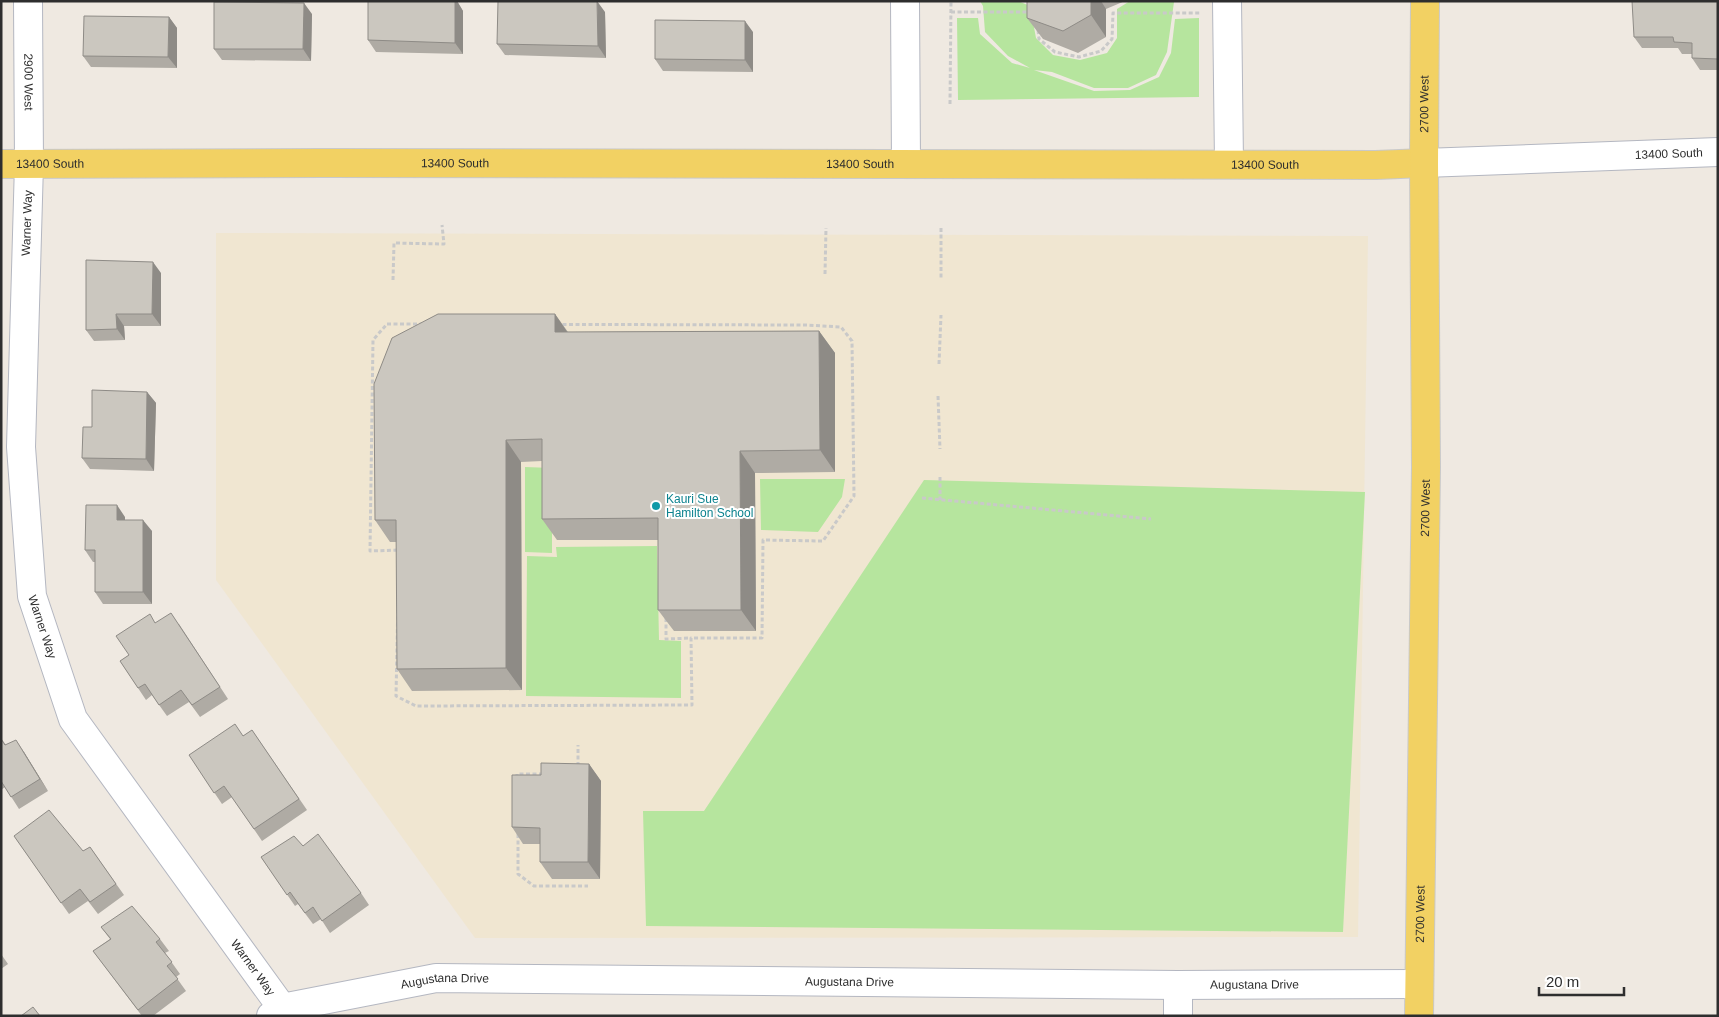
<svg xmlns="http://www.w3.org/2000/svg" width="1719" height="1017" viewBox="0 0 1719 1017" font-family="Helvetica,sans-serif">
<rect width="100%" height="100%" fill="#efe9e1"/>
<path fill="#f0e6d1" d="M 216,233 L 1368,236 L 1358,937 L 475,938 L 216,580 Z"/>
<path fill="#b6e59e" d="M 980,1 L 1018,1 L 1030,6 L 1036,38 L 1053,55 L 1080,60 L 1107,53 L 1117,38 L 1117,9 L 1130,1 L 1180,1 L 1174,2 L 1167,52 L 1156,75 L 1128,88 L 1094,88 L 1052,72 L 1034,70 L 1094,91 L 1130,90 L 1159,77 L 1171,53 L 1175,19 L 1199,18 L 1199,97 L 958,100 L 957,18 L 978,18 L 980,34 L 1012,63 L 1030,68 L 1008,56 L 985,32 L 983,6 Z
M 525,467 L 552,468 L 552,553 L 525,552 Z
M 760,479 L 845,479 L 842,497 L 818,532 L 761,530 Z
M 924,480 L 1365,492 L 1343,932 L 646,926 L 643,811 L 704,811 Z
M 657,546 L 659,640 L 681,641 L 681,698 L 526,696 L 527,556 L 557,557 L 556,547 Z"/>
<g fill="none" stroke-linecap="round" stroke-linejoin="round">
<g stroke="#b4b7c1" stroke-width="30">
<g id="minor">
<path id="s1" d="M 28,1 L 29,164 L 21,447 L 32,596 L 73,719 L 288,1016"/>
<path d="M 905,1 L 906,163"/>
<path d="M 1227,1 L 1229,163"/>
<path id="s2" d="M 1424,163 L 1718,152"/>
<path id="s3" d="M 271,1016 L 282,1008 L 436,978 L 1178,985 L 1419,984"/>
<path d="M 1178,1016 L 1178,985"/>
</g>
</g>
<g stroke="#c9c9c9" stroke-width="30">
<g id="major">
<path id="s4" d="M 1,164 L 323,163 L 1376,165 L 1424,163"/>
<path id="s5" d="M 1419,1016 L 1426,467 L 1424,163 L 1425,1"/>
</g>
</g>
<path stroke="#c9c9c9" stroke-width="3" stroke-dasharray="4 2.5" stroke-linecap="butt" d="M 951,12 L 1030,12
M 1038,30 L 1039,39 L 1055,52 L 1079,57 L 1101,51 L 1112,39 L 1113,13 L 1200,13
M 950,104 L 951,1
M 941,228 L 941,278
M 825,274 L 826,228
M 393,280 L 394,243 L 444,244 L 442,225
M 387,324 L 805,325 L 841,327 L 852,341 L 854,496 L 823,541 L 763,540 L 762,638 L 691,638 L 692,705 L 416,706 L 396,696 L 399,550 L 370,551 L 373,340 Z
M 939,364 L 941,315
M 938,396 L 940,449
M 940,477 L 940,500
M 922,498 L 1151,519
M 666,618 L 666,639 L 691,638
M 578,766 L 578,745
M 517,778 L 517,774 L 545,774
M 518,834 L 518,874 L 534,886 L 588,886"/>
<use href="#minor" stroke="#fff" stroke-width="28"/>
<use href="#major" stroke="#f2d163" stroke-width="28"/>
</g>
<path fill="#afaba4" d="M 368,1 L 457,1 L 463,11 L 463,54 L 376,52 L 368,40 Z
M 1026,1 L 1125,1 L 1106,9 L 1106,37 L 1078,53 L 1043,39 L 1027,18 L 1027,2 Z
M 1718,1 L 1718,70 L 1700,70 L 1692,58 L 1692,54 L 1682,54 L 1678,48 L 1642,48 L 1634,37 Z
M 605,12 L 606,58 L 505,55 L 497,44 Z
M 312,14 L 311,61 L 222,60 L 214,49 Z
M 169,17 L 177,28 L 177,68 L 91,67 L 83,56 Z
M 753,32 L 753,72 L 663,71 L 655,59 Z
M 161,273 L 161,326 L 124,326 L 125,340 L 94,341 L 86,330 Z
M 555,314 L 568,332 L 819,331 L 835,353 L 835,472 L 755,473 L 756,631 L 674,631 L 658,610 L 658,540 L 557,540 L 542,519 L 542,461 L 521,462 L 522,690 L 412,691 L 397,669 L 397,542 L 390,542 L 375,520 Z
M 147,392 L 156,403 L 154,471 L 90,469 L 82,458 Z
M 125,517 L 125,520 L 152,531 L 152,604 L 103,604 L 95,592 L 95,562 L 93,562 L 85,550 Z
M 155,623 L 179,624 L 228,699 L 200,717 L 189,702 L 167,716 L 152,695 L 146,700 L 120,661 L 129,655 Z
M 252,730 L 307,810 L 262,841 L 232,797 L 222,804 L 189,755 L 243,736 Z
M 1,738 L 6,745 L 24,752 L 48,791 L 19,809 L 5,787 L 1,790 Z
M 589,764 L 601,781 L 600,879 L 552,879 L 540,862 L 540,844 L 523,844 L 512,827 L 541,775 Z
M 14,836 L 83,851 L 90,847 L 124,895 L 98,914 L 88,901 L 69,914 Z
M 303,846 L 361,893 L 369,905 L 330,933 L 321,919 L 313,924 L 298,904 L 295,906 L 261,857 Z
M 101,927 L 160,939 L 169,951 L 165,953 L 180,974 L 176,977 L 186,991 L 153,1016 L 142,1016 L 93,951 L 110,939 Z
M 1,954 L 8,964 L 1,969 Z"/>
<path fill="#8e8b86" d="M 455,1 L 457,1 L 463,11 L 463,54 L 455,43 Z
M 597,1 L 605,12 L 606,58 L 598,46 Z
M 1091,1 L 1101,1 L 1106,9 L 1106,37 L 1091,15 Z
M 304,3 L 312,14 L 311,61 L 303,49 Z
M 169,17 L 177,28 L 177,68 L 168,57 Z
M 745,21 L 753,32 L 753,72 L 745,60 Z
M 153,262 L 161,273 L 161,326 L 152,314 Z
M 116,314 L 124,326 L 125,340 L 117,329 Z
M 555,314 L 570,336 L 555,332 Z
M 819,331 L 835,353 L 835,472 L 820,450 Z
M 147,392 L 156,403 L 154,471 L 146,459 Z
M 506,440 L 521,462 L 522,690 L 506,668 Z
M 740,451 L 755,473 L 756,631 L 741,610 Z
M 117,505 L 125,517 L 125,531 L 117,520 Z
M 143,520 L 152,531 L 152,604 L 143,592 Z
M 16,740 L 24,752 L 48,791 L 40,779 Z
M 589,764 L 601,781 L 600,879 L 588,862 Z"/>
<path fill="#cbc7bf" stroke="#8e8b86" d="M 368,1 L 455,1 L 455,43 L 368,40 Z
M 498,1 L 597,1 L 598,46 L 497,44 Z
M 1027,1 L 1091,1 L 1091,15 L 1063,31 L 1027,18 Z
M 1632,1 L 1718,1 L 1718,59 L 1692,58 L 1692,43 L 1674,42 L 1673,37 L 1634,37 Z
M 214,2 L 304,3 L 303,49 L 214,49 Z
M 84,16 L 169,17 L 168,57 L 83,56 Z
M 655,20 L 745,21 L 745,60 L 655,59 Z
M 86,260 L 153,262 L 152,314 L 116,314 L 117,329 L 86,330 Z
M 438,314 L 555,314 L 555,332 L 819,331 L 820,450 L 740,451 L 741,610 L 658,610 L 658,518 L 542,519 L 542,439 L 506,440 L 506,668 L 397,669 L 396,520 L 375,520 L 374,384 L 392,338 Z
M 92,390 L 147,392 L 146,459 L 82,458 L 83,427 L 92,427 Z
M 86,505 L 117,505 L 117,520 L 143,520 L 143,592 L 95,592 L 95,550 L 85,550 Z
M 171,613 L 220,687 L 192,705 L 181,690 L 159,705 L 145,684 L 138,688 L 120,661 L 129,655 L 116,636 L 150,614 L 155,623 Z
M 235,724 L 243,736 L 252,730 L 299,799 L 254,829 L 224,786 L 214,793 L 189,755 Z
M 1,739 L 5,745 L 16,740 L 40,779 L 11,797 L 1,781 Z
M 541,763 L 589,764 L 588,862 L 540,862 L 540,828 L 512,827 L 512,775 L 541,775 Z
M 49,810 L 83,851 L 90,847 L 116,884 L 90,902 L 80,889 L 61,903 L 14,836 Z
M 318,834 L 361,893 L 322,921 L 313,907 L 305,913 L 290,892 L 287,895 L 261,857 L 294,836 L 303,846 Z
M 132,906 L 160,939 L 156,942 L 172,962 L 167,966 L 178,979 L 138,1010 L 93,951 L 111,939 L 101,927 Z
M 33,1007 L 40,1016 L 21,1016 Z"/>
<circle fill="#0f9aa8" stroke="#fff" stroke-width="2" cx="656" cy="506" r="5"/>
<g text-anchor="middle" stroke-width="4" stroke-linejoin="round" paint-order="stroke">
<g font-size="12" fill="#2e2e2e" stroke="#fff">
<text dy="4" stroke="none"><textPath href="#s1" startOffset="81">2900 West</textPath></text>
<text dy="4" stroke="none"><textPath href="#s5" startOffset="912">2700 West</textPath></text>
<text dy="4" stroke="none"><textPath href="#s2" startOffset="245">13400 South</textPath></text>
<text dy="4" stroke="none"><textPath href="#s4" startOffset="454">13400 South</textPath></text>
<text dy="4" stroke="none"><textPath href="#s4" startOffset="859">13400 South</textPath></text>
<text dy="4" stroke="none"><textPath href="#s4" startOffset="49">13400 South</textPath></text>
<text dy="4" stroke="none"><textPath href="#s4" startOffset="1264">13400 South</textPath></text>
<text transform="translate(27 223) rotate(-88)" y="4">Warner Way</text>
<text dy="4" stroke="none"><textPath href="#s5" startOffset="508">2700 West</textPath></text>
<text dy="4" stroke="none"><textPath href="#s1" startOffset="628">Warner Way</textPath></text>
<text dy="4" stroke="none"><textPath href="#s5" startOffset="102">2700 West</textPath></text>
<text dy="4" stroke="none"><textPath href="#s1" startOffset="1032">Warner Way</textPath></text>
<text dy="4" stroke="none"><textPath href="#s3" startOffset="179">Augustana Drive</textPath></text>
<text dy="4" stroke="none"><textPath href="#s3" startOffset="584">Augustana Drive</textPath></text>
<text dy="4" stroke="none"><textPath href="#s3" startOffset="989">Augustana Drive</textPath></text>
</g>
<g font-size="12" fill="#0d838f" stroke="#fff" text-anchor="start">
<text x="666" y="503">Kauri Sue<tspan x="666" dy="14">Hamilton School</tspan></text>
</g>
</g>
<rect width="1719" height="1017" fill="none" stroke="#2e2e2e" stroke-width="5"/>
<path d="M1539 987v8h85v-8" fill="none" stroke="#2e2e2e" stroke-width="2.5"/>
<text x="1546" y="987" font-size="15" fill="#2e2e2e" stroke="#ffffff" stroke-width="4" paint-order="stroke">20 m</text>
</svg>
